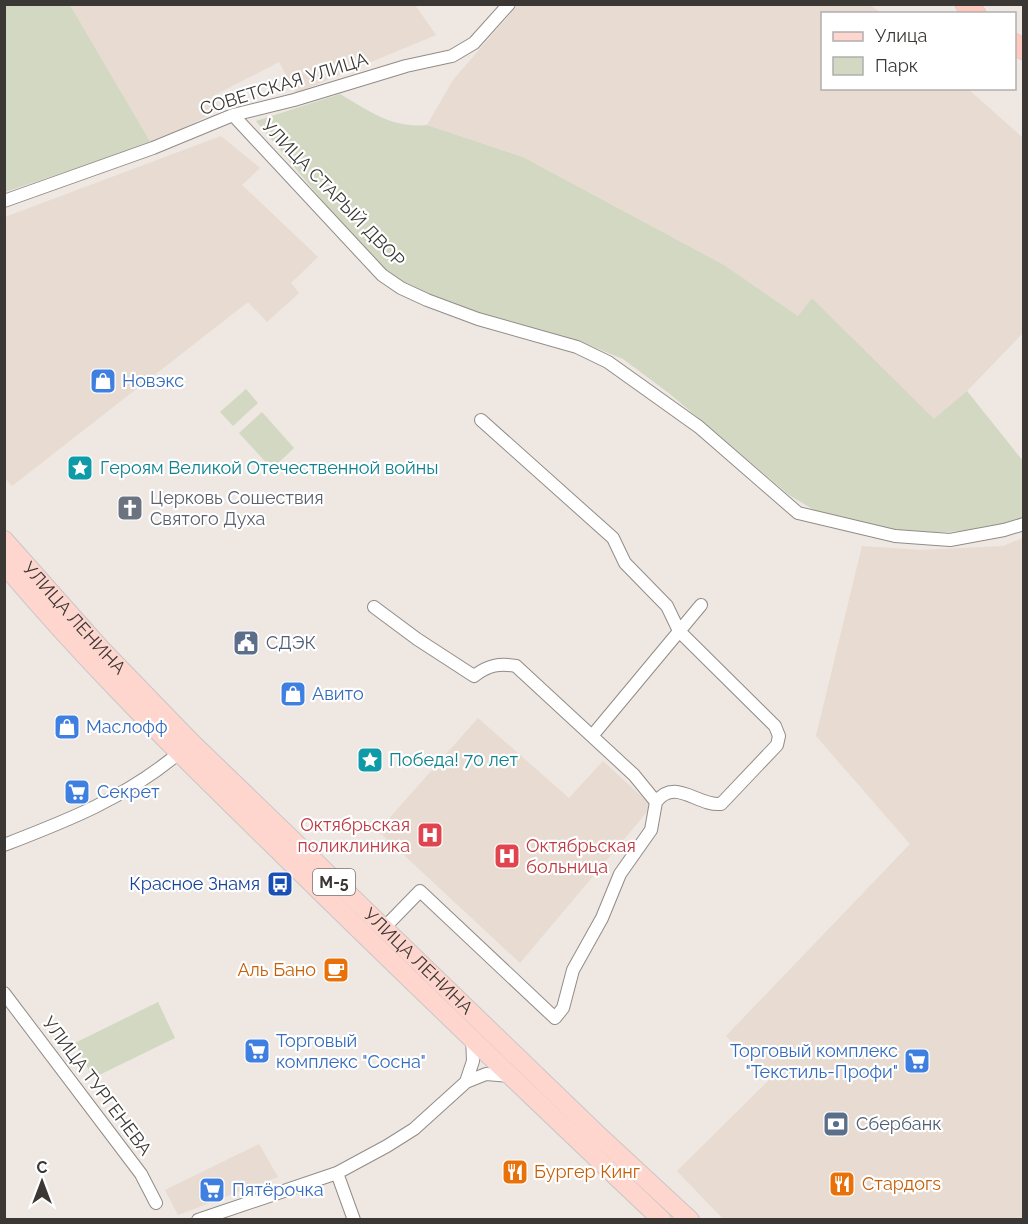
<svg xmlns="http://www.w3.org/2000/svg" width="1028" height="1224" viewBox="0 0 1028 1224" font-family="Raleway,sans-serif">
<rect width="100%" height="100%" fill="#eee7e2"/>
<path fill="#e8dbd1" d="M 70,5 L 415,5 L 436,35 L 296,93 L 279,62 L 213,96 L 220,109 L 177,132 L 151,143 Z
M 518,5 L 870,5 L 881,13 L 822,14 L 822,88 L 968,89 L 1023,138 L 1023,333 L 967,391 L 934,420 L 812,298 L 798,316 L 724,265 L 523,157 L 427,125 L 453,80 Z
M 221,136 L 260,168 L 242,185 L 318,257 L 291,283 L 299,293 L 267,322 L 248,302 L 12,486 L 4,477 L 5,217 Z
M 1023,538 L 1023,1219 L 723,1219 L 677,1171 L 770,1079 L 726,1036 L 910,844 L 816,736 L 862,546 L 920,550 L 1003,546 Z
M 478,718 L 569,798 L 603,761 L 652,806 L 520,963 L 378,831 Z
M 259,1144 L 278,1177 L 178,1215 L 165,1190 Z"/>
<path fill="#d2d8c1" d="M 4,5 L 70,5 L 151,143 L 5,192 Z
M 340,94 C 367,110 393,129 427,125 L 523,157 L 724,265 L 798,316 L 812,298 L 934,419 L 967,391 L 1023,461 L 1023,521 L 986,529 L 919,534 L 894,531 L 814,510 L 789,495 L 670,394 L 623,359 L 579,341 L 411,295 L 381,271 L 256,121 Z
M 246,389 L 258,403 L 233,426 L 220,412 Z
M 262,412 L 294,448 L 272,469 L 239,433 Z
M 158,1002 L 175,1038 L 93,1078 L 75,1043 Z"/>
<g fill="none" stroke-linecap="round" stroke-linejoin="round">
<g stroke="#928c88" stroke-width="14">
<path id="minor" d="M 233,115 L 382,275 L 401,288 L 427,300 L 478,319 L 577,347 L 608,362 L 699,427 L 798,513 L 895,536 L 950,540 L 1004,530 L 1024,524
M 4,201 L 153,148 L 233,115 L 294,100 L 406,66 L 452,56 L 474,43 L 509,4
M 481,420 L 613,538 L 625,563 L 667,606 L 679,631 L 775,726 L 779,736 L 777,745 L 721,804 C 697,806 675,777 656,802
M 374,607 L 417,639 L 474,676 C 488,665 500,663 516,666 L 634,775 L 656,802 L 651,830 L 620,874 L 602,918 L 573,970 L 563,1008 L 555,1018 L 420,891 L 383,929
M 592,736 L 701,605
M 4,845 C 69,820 125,798 179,753
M 4,993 L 141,1174 L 156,1203
M 466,1082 L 473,1061 L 472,1037
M 337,1173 L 354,1220
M 198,1220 L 337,1173 L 387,1146 L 414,1129 L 466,1082 L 486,1074 L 511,1076"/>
</g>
<g stroke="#c8c7c6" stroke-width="20">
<g id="primary">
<path id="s1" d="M 4,540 L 100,648 L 191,742 L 598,1135 L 690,1220"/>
<path d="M 4,564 C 90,667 186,760 282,854 C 407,977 534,1099 662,1220"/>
</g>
</g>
<g stroke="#c8c7c6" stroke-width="21">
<path id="trunk" d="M 965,4 L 976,14
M 1014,43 L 1024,50"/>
</g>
<use href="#minor" stroke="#fff" stroke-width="12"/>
<use href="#primary" stroke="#fed6ce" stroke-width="18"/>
<use href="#trunk" stroke="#fec8be" stroke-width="20"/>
</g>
<defs>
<g id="shop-square" transform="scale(1.35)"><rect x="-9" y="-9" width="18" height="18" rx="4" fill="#3f7fe0" stroke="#fff"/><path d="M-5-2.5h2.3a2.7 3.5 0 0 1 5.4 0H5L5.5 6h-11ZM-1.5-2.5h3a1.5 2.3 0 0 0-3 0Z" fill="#fff"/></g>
<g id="sight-square" transform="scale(1.35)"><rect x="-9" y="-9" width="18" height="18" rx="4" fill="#0f9aa8" stroke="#fff"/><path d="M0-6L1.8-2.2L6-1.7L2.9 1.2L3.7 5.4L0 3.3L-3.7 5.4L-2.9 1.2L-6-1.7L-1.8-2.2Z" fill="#fff"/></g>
<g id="church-square" transform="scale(1.35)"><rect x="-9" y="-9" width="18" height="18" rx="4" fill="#6b7280" stroke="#fff"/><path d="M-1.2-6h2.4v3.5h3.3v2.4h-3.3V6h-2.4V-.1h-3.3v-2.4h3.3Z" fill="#fff"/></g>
<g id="civic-square" transform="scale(1.35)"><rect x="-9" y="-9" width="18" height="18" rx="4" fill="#5c6f8a" stroke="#fff"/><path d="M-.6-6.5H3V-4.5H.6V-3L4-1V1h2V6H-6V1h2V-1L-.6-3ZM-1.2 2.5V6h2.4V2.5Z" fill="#fff"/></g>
<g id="supermarket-square" transform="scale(1.35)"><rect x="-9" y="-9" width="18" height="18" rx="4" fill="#3f7fe0" stroke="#fff"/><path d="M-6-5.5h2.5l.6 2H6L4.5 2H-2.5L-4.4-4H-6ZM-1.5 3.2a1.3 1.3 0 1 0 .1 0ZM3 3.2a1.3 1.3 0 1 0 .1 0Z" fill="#fff"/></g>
<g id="hospital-square" transform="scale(1.35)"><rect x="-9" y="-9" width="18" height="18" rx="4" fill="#e0444e" stroke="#fff"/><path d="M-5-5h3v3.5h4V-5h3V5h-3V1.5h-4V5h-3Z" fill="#fff"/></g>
<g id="bus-square" transform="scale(1.35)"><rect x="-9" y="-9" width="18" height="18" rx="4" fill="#1a4fb4" stroke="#fff"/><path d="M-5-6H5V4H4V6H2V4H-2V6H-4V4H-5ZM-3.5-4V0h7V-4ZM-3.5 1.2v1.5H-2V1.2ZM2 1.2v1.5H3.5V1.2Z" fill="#fff"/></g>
<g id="cafe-square" transform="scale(1.35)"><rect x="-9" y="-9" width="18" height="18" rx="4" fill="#e8710a" stroke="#fff"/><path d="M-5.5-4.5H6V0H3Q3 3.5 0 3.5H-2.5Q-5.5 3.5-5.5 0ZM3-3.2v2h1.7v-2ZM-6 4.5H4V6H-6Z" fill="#fff"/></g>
<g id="bank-square" transform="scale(1.35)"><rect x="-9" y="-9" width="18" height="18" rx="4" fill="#5c6f8a" stroke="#fff"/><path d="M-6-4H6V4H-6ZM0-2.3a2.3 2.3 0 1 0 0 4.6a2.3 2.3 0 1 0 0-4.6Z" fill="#fff"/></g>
<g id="restaurant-square" transform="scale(1.35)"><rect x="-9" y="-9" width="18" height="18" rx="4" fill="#e8710a" stroke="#fff"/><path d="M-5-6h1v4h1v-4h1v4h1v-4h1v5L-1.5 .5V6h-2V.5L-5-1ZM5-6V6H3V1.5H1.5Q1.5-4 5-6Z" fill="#fff"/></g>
</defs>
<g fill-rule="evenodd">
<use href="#shop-square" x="103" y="381"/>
<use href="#sight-square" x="80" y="468"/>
<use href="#church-square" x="130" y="508"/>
<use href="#civic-square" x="246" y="643"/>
<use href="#shop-square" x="293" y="694"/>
<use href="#shop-square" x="67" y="727"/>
<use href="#sight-square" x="370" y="760"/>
<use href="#supermarket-square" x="77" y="792"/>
<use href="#hospital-square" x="430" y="835"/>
<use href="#hospital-square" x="507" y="856"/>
<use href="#bus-square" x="280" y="884"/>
<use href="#cafe-square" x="336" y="970"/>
<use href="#supermarket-square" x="257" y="1051"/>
<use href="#supermarket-square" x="917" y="1061"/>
<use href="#bank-square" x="836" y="1124"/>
<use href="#restaurant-square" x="515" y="1172"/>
<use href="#restaurant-square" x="842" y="1184"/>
<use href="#supermarket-square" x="212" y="1190"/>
</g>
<g text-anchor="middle" stroke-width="4.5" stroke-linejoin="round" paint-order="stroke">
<rect fill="#fff" stroke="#757372" stroke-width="1.5" x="313" y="869" width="42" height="26" rx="4.5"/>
<g font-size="16" font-weight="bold" fill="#3a3735">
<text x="334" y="888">М-5</text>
</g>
<g font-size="18" fill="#3a3735" stroke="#fff">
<text transform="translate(284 84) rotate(-17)" y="6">СОВЕТСКАЯ УЛИЦА</text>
<text transform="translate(333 193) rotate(46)" y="6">УЛИЦА СТАРЫЙ ДВОР</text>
<text dy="6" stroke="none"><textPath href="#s1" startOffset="105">УЛИЦА ЛЕНИНА</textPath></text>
<text dy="6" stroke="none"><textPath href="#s1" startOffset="591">УЛИЦА ЛЕНИНА</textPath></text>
<text transform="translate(97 1086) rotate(53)" y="6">УЛИЦА ТУРГЕНЕВА</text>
</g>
<g font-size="18" fill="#366cbe" stroke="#fff" text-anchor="start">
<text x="122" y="387">Новэкс</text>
<text x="312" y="700">Авито</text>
<text x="86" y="733">Маслофф</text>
<text x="97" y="798">Секрет</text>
<text x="276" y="1047">Торговый<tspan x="276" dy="21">комплекс "Сосна"</tspan></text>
<text x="898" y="1057" text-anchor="end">Торговый комплекс<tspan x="898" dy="21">"Текстиль-Профи"</tspan></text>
<text x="232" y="1196">Пятёрочка</text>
</g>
<g font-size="18" fill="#0d838f" stroke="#fff" text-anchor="start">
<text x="100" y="474">Героям Великой Отечественной войны</text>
<text x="389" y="766">Победа! 70 лет</text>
</g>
<g font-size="18" fill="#5b616d" stroke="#fff" text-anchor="start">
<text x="150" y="504">Церковь Сошествия<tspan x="150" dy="21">Святого Духа</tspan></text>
</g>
<g font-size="18" fill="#4e5e75" stroke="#fff" text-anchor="start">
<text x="266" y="649">СДЭК</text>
<text x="856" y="1130">Сбербанк</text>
</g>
<g font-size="18" fill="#be3a42" stroke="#fff" text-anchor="end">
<text x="410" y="831">Октябрьская<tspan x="410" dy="21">поликлиника</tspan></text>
<text x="526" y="852" text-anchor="start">Октябрьская<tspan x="526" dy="21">больница</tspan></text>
</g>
<g font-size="18" fill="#164399" stroke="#fff" text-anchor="end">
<text x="260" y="890">Красное Знамя</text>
</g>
<g font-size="18" fill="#c56008" stroke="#fff" text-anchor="start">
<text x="316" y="976" text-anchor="end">Аль Бано</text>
<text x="534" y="1178">Бургер Кинг</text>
<text x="862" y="1190">Стардогs</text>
</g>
</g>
<rect width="1028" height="1224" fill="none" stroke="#3a3735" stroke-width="12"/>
<rect x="821" y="12" width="195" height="78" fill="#ffffff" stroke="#b0afae" stroke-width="1.5"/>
<rect x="833" y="32" width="30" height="9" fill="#fed6ce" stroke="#b0afae" stroke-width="1.5"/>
<text x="875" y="42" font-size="18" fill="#3a3735">Улица</text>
<rect x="833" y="57" width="30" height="18" fill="#d2d8c1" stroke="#b0afae" stroke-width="1.5"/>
<text x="875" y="72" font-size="18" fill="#3a3735">Парк</text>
<g transform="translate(42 1182)" stroke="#ffffff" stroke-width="4.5" paint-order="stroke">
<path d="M0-4.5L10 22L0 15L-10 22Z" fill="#3a3735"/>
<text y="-9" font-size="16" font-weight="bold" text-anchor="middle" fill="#3a3735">С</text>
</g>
</svg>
